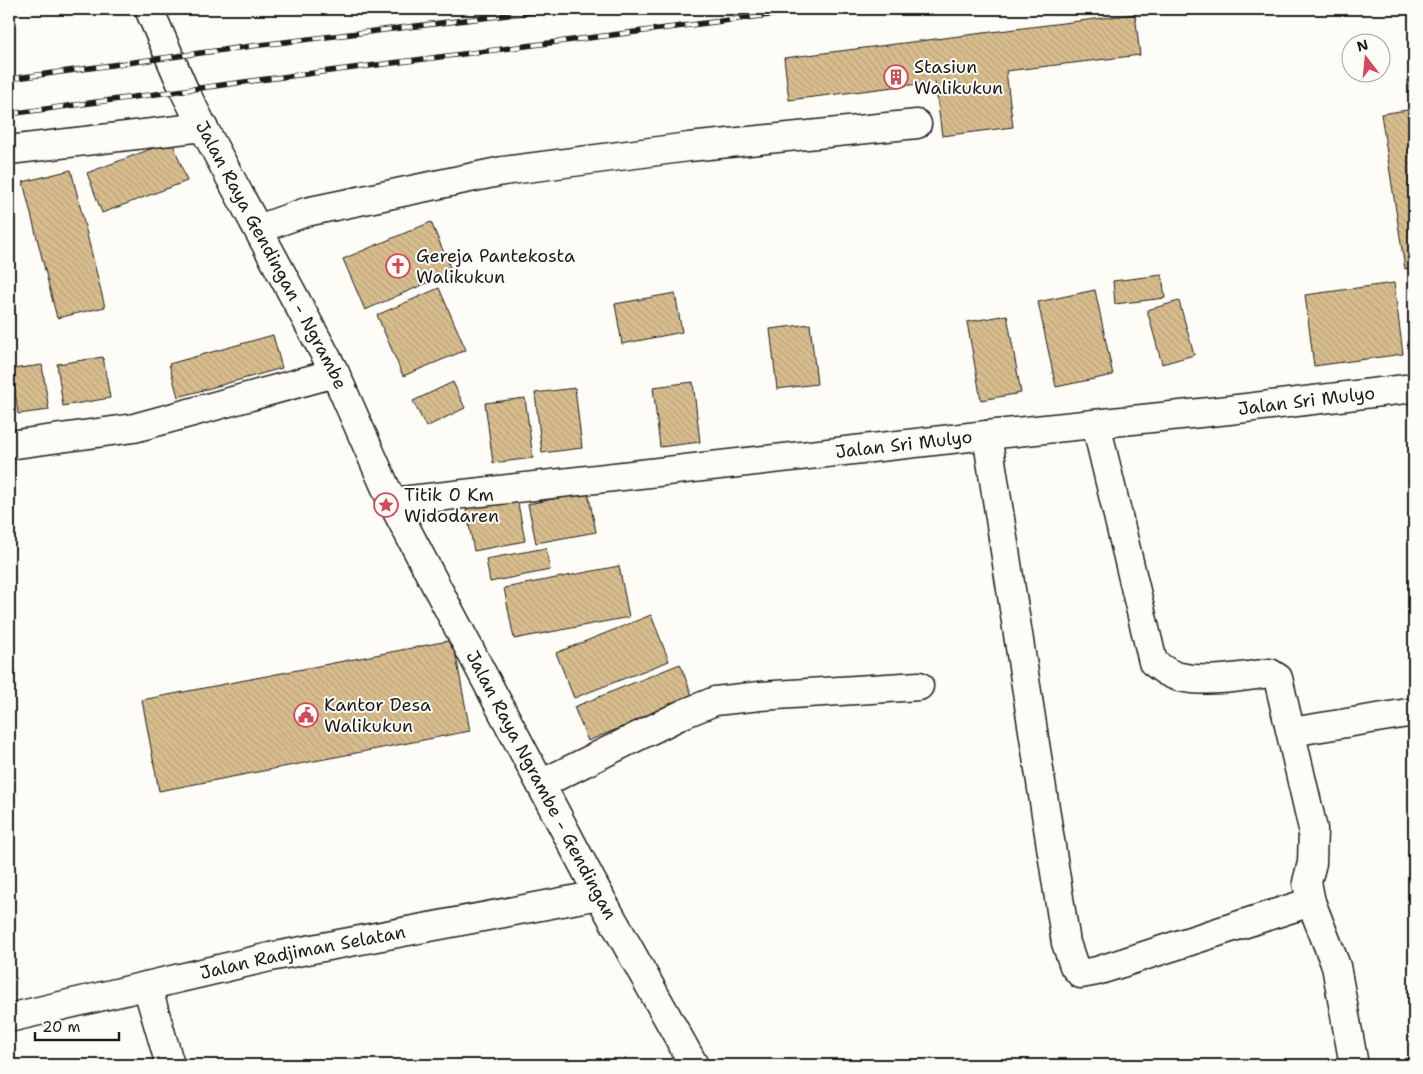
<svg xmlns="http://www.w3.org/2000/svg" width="1423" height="1074" viewBox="0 0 1423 1074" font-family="'Shantell Sans',sans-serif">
<defs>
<pattern id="building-back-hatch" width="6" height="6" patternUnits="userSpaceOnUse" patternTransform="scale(1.25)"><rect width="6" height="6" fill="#d8be8e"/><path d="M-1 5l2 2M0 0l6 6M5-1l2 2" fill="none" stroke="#b9a37a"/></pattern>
</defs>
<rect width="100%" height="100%" fill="#fdfcf7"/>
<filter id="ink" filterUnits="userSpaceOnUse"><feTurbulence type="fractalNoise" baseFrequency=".02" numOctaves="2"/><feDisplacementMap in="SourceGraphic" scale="10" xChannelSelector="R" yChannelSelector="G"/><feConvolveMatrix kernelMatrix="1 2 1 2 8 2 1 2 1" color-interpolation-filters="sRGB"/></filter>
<g filter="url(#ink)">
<path fill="url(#building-back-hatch)" stroke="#1c1c1c" d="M 1135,14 L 1140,55 L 1006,71 L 1013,127 L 942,136 L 935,82 L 789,100 L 784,58 Z
M 1414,109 L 1414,267 L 1405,269 L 1381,114 Z
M 172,141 L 187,181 L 102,213 L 87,173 Z
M 71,170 L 105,307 L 57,318 L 23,182 Z
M 431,222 L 452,272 L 365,310 L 343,259 Z
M 9,247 L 12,282 L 9,283 Z
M 1162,275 L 1165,298 L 1115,304 L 1113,281 Z
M 1394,283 L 1403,354 L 1314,366 L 1305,295 Z
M 439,288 L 466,350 L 403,376 L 377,315 Z
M 1095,290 L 1113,375 L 1056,387 L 1038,302 Z
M 675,293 L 682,332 L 622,344 L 615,304 Z
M 1179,301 L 1194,355 L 1162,364 L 1147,310 Z
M 1007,315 L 1021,393 L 981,400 L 967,322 Z
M 810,324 L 817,384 L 777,389 L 770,329 Z
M 273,335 L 282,368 L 178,397 L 169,364 Z
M 103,357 L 110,398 L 63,406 L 57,364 Z
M 42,365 L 49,410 L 18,414 L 12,369 Z
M 453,382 L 465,408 L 426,427 L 413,401 Z
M 693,382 L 700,442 L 660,447 L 653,387 Z
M 575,388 L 582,448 L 542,453 L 535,393 Z
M 525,398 L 533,458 L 493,463 L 485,403 Z
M 588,492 L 596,532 L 536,543 L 528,504 Z
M 517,498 L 525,541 L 474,551 L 466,508 Z
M 546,548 L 550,570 L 490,582 L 486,559 Z
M 619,566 L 629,617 L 514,639 L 504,588 Z
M 651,615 L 669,661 L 574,698 L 556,653 Z
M 453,640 L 470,731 L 159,791 L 142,700 Z
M 680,664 L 693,698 L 588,741 L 574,707 Z"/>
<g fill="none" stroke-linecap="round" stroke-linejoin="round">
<g stroke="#1c1c1c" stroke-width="31">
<g id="minor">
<path d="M 9,150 L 203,127"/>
<path d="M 258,229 L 306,212 L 503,171 L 689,147 L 917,124"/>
<path d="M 1096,424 L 1153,662 C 1161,668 1169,675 1180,677 C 1208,683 1241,677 1270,673 L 1278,678 L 1313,829 L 1312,863 L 1307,882 L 1311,902 L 1336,966 L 1354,1065"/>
<path d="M 987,435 L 1066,943 L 1074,966 L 1081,974 L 1097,971 L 1311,902"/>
<path d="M 9,445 L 134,428 L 335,373"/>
<path d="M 1291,732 L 1414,712"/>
<path d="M 541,784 L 683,714 L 715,701 L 760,696 L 919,686"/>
<path d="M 147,986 L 170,1065"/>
<path id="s1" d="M 9,1018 L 270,957 L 599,895"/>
</g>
</g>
<g stroke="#1c1c1c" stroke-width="31">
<g id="major">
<path id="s2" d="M 149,9 L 184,90 L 203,127 L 335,373 L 392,502 L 599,895 L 694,1065"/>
<path id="s3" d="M 392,502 L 987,435 L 1229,410 L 1414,388"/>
</g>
</g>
<use href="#minor" stroke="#fdfcf7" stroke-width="28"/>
<use href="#major" stroke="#fdfcf7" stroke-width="28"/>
<g stroke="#1c1c1c" stroke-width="5.5">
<path id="rail" d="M 9,79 L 252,46 L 556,9
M 9,114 L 259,80 L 816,9"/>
</g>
<use href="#rail" stroke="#fdfcf7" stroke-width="4" stroke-dasharray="11" stroke-linecap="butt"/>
</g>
</g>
<defs>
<g id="building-ring" transform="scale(1.25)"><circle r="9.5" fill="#fdfcf7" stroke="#d1495b" stroke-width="1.5"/><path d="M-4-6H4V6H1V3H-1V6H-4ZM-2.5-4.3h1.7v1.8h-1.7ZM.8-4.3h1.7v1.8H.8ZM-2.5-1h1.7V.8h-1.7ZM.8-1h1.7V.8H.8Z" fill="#d1495b"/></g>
<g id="church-ring" transform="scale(1.25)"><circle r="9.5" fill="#fdfcf7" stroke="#d1495b" stroke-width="1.5"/><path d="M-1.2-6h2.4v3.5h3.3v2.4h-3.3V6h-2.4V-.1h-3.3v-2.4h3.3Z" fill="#d1495b"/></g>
<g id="sight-ring" transform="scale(1.25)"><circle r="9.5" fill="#fdfcf7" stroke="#d1495b" stroke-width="1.5"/><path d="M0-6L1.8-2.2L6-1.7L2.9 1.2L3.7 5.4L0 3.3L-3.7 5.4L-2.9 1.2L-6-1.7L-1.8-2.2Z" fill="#d1495b"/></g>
<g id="civic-ring" transform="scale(1.25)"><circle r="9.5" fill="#fdfcf7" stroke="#d1495b" stroke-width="1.5"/><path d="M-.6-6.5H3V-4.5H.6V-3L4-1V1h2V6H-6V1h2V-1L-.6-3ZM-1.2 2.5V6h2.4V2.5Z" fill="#d1495b"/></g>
</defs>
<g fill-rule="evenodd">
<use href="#building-ring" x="896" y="77"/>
<use href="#church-ring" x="398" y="266"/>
<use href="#sight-ring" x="386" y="505"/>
<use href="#civic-ring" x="306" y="715"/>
</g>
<g text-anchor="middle" stroke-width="4" stroke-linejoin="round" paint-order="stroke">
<g font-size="18" fill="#1c1c1c" stroke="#fdfcf7" text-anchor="start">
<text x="914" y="73">Stasiun<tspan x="914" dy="21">Walikukun</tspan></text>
<text x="416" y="262">Gereja Pantekosta<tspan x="416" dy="21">Walikukun</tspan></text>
<text x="404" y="501">Titik 0 Km<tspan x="404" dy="21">Widodaren</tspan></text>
<text x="324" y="711">Kantor Desa<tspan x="324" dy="21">Walikukun</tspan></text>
</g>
<g font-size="18" fill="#1c1c1c" stroke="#fdfcf7">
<text dy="6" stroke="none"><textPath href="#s2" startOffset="275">Jalan Raya Gendingan - Ngrambe</textPath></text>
<text dy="6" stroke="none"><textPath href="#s3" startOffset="920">Jalan Sri Mulyo</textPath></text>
<text dy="6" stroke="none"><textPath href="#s3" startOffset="515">Jalan Sri Mulyo</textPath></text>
<text dy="6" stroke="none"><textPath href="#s2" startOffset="870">Jalan Raya Ngrambe - Gendingan</textPath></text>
<text dy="6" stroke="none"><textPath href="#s1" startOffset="301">Jalan Radjiman Selatan</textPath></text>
</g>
</g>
<rect width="1423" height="1074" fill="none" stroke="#fdfcf7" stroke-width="30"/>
<rect x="15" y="15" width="1393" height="1044" fill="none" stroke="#1c1c1c" stroke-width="2" filter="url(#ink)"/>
<g transform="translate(1366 58) rotate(344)"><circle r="24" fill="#fdfcf7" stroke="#a3a29f"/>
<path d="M0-4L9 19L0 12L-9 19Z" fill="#d1495b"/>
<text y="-8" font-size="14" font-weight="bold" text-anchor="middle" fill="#1c1c1c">N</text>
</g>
<path d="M35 1032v8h84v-8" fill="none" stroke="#1c1c1c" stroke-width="2.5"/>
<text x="42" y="1032" font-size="15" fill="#1c1c1c" stroke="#fdfcf7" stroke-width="4" paint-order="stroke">20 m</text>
</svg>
